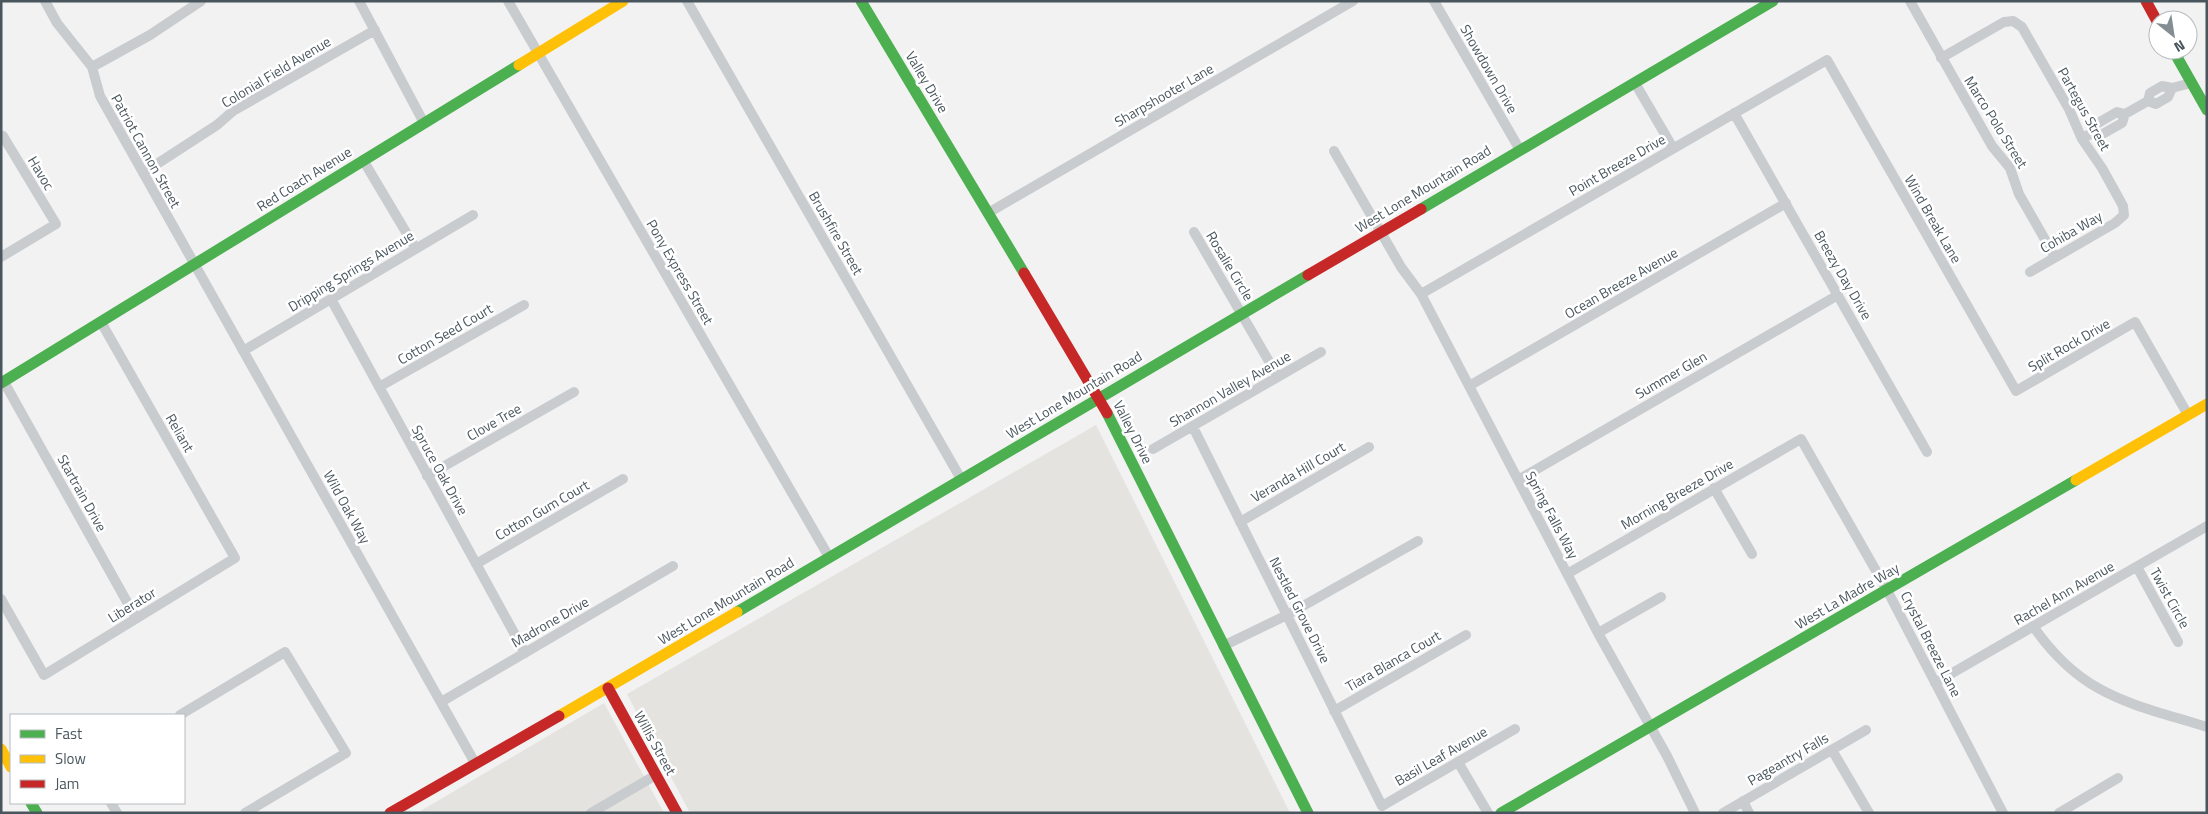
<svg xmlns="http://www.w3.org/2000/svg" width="2208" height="814" viewBox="0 0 2208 814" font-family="'Titillium Web',sans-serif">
<rect width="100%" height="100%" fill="#f2f2f2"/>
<path fill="#e5e3df" d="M 1096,425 L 1290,813 L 690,813 L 627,694 Z
M 604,703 L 664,813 L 417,813 Z"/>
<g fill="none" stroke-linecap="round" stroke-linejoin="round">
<path stroke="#c9ccce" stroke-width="10" d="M 45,1 L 57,23 L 92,67 L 100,96 L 475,763
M 359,1 L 424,123
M 508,1 L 829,557
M 687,1 L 961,479
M 1434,1 L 1520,150
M 1910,1 L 1992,146 L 2010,168 L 2019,194 L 2055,257
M 1941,58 L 2004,22 L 2013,21 L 2022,27 L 2069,109 L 2082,139 L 2102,168 L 2123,206 L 2124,215 L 2115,223 L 2030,272
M 92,67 L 150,35 L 201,1
M 1635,83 L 1673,148
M 2148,101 L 2150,93 L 2162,86 L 2172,88 L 2191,83
M 1734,113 L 1927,452
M 2091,134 L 2099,136 L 2122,123 L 2125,114 L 2148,101 L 2156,104 L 2168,97 L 2172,88
M 2086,136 L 2091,134 L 2093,126 L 2117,112 L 2125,114
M 1,137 L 3,136 L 56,224 L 1,257
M 1334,151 L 1401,267 L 1421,294 L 1598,633 L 1667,756 L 1695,813
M 363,160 L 416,249
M 143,173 L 217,125 L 233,111 L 375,30
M 988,213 L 1353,1
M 1194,232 L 1278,377
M 1421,294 L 1827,60 L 2016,391 L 2135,322 L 2188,415
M 331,299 L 525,653
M 243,351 L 473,215
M 4,382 L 136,618
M 1469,386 L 1786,203
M 379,387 L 524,305
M 1193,427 L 1382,806 L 1515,729
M 1153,449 L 1321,352
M 427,476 L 574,392
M 1518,480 L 1838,295
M 1714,488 L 1752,554
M 1240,522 L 1369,447
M 476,564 L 623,479
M 2137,567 L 2178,642
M 1567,574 L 1801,439 L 1887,590 L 2003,813
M 1,599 L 44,675 L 235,558 L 101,322
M 2033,626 C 2082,697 2130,703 2207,727
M 1598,633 L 1661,597
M 1223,646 L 1287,615 L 1418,541
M 1935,683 L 2207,526
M 441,702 L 673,566
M 1334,711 L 1466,635
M 180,715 L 285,652 L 346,753 L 245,813
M 1832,750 L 1869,813
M 1458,762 L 1488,813
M 1743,801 L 1749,813
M 111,803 L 117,813
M 591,813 L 656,775
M 1723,813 L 1866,730
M 2059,813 L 2118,778"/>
<path stroke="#4caf50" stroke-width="11" d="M 861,1 L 1024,273
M 2173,50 L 2207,110
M 1421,209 L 1773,1
M 1,383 L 519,65
M 1107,413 L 1308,813
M 737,612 L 1308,275
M 31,803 L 37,813
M 1501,813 L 2076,480"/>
<path stroke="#ffc107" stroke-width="11" d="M 519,65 L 623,1
M 2076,480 L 2207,404
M 559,716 L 737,612
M 1,749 L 11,767"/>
<path stroke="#c62828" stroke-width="11" d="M 2146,1 L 2158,23
M 1024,273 L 1107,413
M 1308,275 L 1421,209
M 608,688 L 677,813
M 390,813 L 559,716"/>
</g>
<g text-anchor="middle" stroke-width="5" stroke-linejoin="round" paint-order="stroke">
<g font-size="14" fill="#49565e" stroke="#fff">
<text transform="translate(1489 69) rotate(60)" y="5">Showdown Drive</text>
<text transform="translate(276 72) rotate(-31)" y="5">Colonial Field Avenue</text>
<text transform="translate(927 82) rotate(59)" y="5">Valley Drive</text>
<text transform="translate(1164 95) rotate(-30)" y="5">Sharpshooter Lane</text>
<text transform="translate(2084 109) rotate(61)" y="5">Partegus Street</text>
<text transform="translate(1996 122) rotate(58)" y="5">Marco Polo Street</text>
<text transform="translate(146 151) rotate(61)" y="5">Patriot Cannon Street</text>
<text transform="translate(1617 165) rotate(-30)" y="5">Point Breeze Drive</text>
<text transform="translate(41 173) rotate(59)" y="5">Havoc</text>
<text transform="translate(304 179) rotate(-32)" y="5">Red Coach Avenue</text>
<text transform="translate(1423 189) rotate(-31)" y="5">West Lone Mountain Road</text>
<text transform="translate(1933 219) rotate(60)" y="5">Wind Break Lane</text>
<text transform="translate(2071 232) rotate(-30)" y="5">Cohiba Way</text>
<text transform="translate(836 233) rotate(60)" y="5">Brushfire Street</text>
<text transform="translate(1230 266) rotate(59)" y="5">Rosalie Circle</text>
<text transform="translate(351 271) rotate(-31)" y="5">Dripping Springs Avenue</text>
<text transform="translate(680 272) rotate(60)" y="5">Pony Express Street</text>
<text transform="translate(1843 275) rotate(60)" y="5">Breezy Day Drive</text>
<text transform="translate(1621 283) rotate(-30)" y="5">Ocean Breeze Avenue</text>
<text transform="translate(445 334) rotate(-30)" y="5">Cotton Seed Court</text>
<text transform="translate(2069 345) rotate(-30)" y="5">Split Rock Drive</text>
<text transform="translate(1671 375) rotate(-30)" y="5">Summer Glen</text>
<text transform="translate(1230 389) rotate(-30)" y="5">Shannon Valley Avenue</text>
<text transform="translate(1074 395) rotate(-31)" y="5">West Lone Mountain Road</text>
<text transform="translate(494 422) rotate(-30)" y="5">Clove Tree</text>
<text transform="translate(1133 432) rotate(63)" y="5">Valley Drive</text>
<text transform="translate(180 433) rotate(60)" y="5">Reliant</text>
<text transform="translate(440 470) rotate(61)" y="5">Spruce Oak Drive</text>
<text transform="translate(1298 472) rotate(-30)" y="5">Veranda Hill Court</text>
<text transform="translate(82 493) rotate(61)" y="5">Startrain Drive</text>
<text transform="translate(1677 494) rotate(-30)" y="5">Morning Breeze Drive</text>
<text transform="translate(347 507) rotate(61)" y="5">Wild Oak Way</text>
<text transform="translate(542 510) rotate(-30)" y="5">Cotton Gum Court</text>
<text transform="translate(1552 515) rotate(62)" y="5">Spring Falls Way</text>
<text transform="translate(2064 593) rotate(-30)" y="5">Rachel Ann Avenue</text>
<text transform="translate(1847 596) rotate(-30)" y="5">West La Madre Way</text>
<text transform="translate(2170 598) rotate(61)" y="5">Twist Circle</text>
<text transform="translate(726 601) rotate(-31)" y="5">West Lone Mountain Road</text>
<text transform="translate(132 605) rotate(-32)" y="5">Liberator</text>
<text transform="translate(1300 610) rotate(63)" y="5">Nestled Grove Drive</text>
<text transform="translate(550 622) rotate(-30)" y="5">Madrone Drive</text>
<text transform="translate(1931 644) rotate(63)" y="5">Crystal Breeze Lane</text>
<text transform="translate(1393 661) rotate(-30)" y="5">Tiara Blanca Court</text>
<text transform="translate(655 743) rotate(61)" y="5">Willis Street</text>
<text transform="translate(1441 756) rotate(-30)" y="5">Basil Leaf Avenue</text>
<text transform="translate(1788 759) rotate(-30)" y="5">Pageantry Falls</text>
</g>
</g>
<rect width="2208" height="814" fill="none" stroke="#49565e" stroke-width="5"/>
<rect x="10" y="714" width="175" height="90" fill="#ffffff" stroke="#b6bbbf"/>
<rect x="20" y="730" width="25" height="8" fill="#4caf50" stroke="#b6bbbf"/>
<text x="55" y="739" font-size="15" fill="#49565e">Fast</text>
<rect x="20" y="755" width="25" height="8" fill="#ffc107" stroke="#b6bbbf"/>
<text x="55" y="764" font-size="15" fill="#49565e">Slow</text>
<rect x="20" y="780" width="25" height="8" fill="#c62828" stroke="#b6bbbf"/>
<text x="55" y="789" font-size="15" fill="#49565e">Jam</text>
<g transform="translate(2173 35) rotate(150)"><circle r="24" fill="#ffffff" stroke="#b6bbbf"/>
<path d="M0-4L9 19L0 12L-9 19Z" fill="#848d92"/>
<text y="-8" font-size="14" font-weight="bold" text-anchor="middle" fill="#49565e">N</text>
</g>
</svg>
